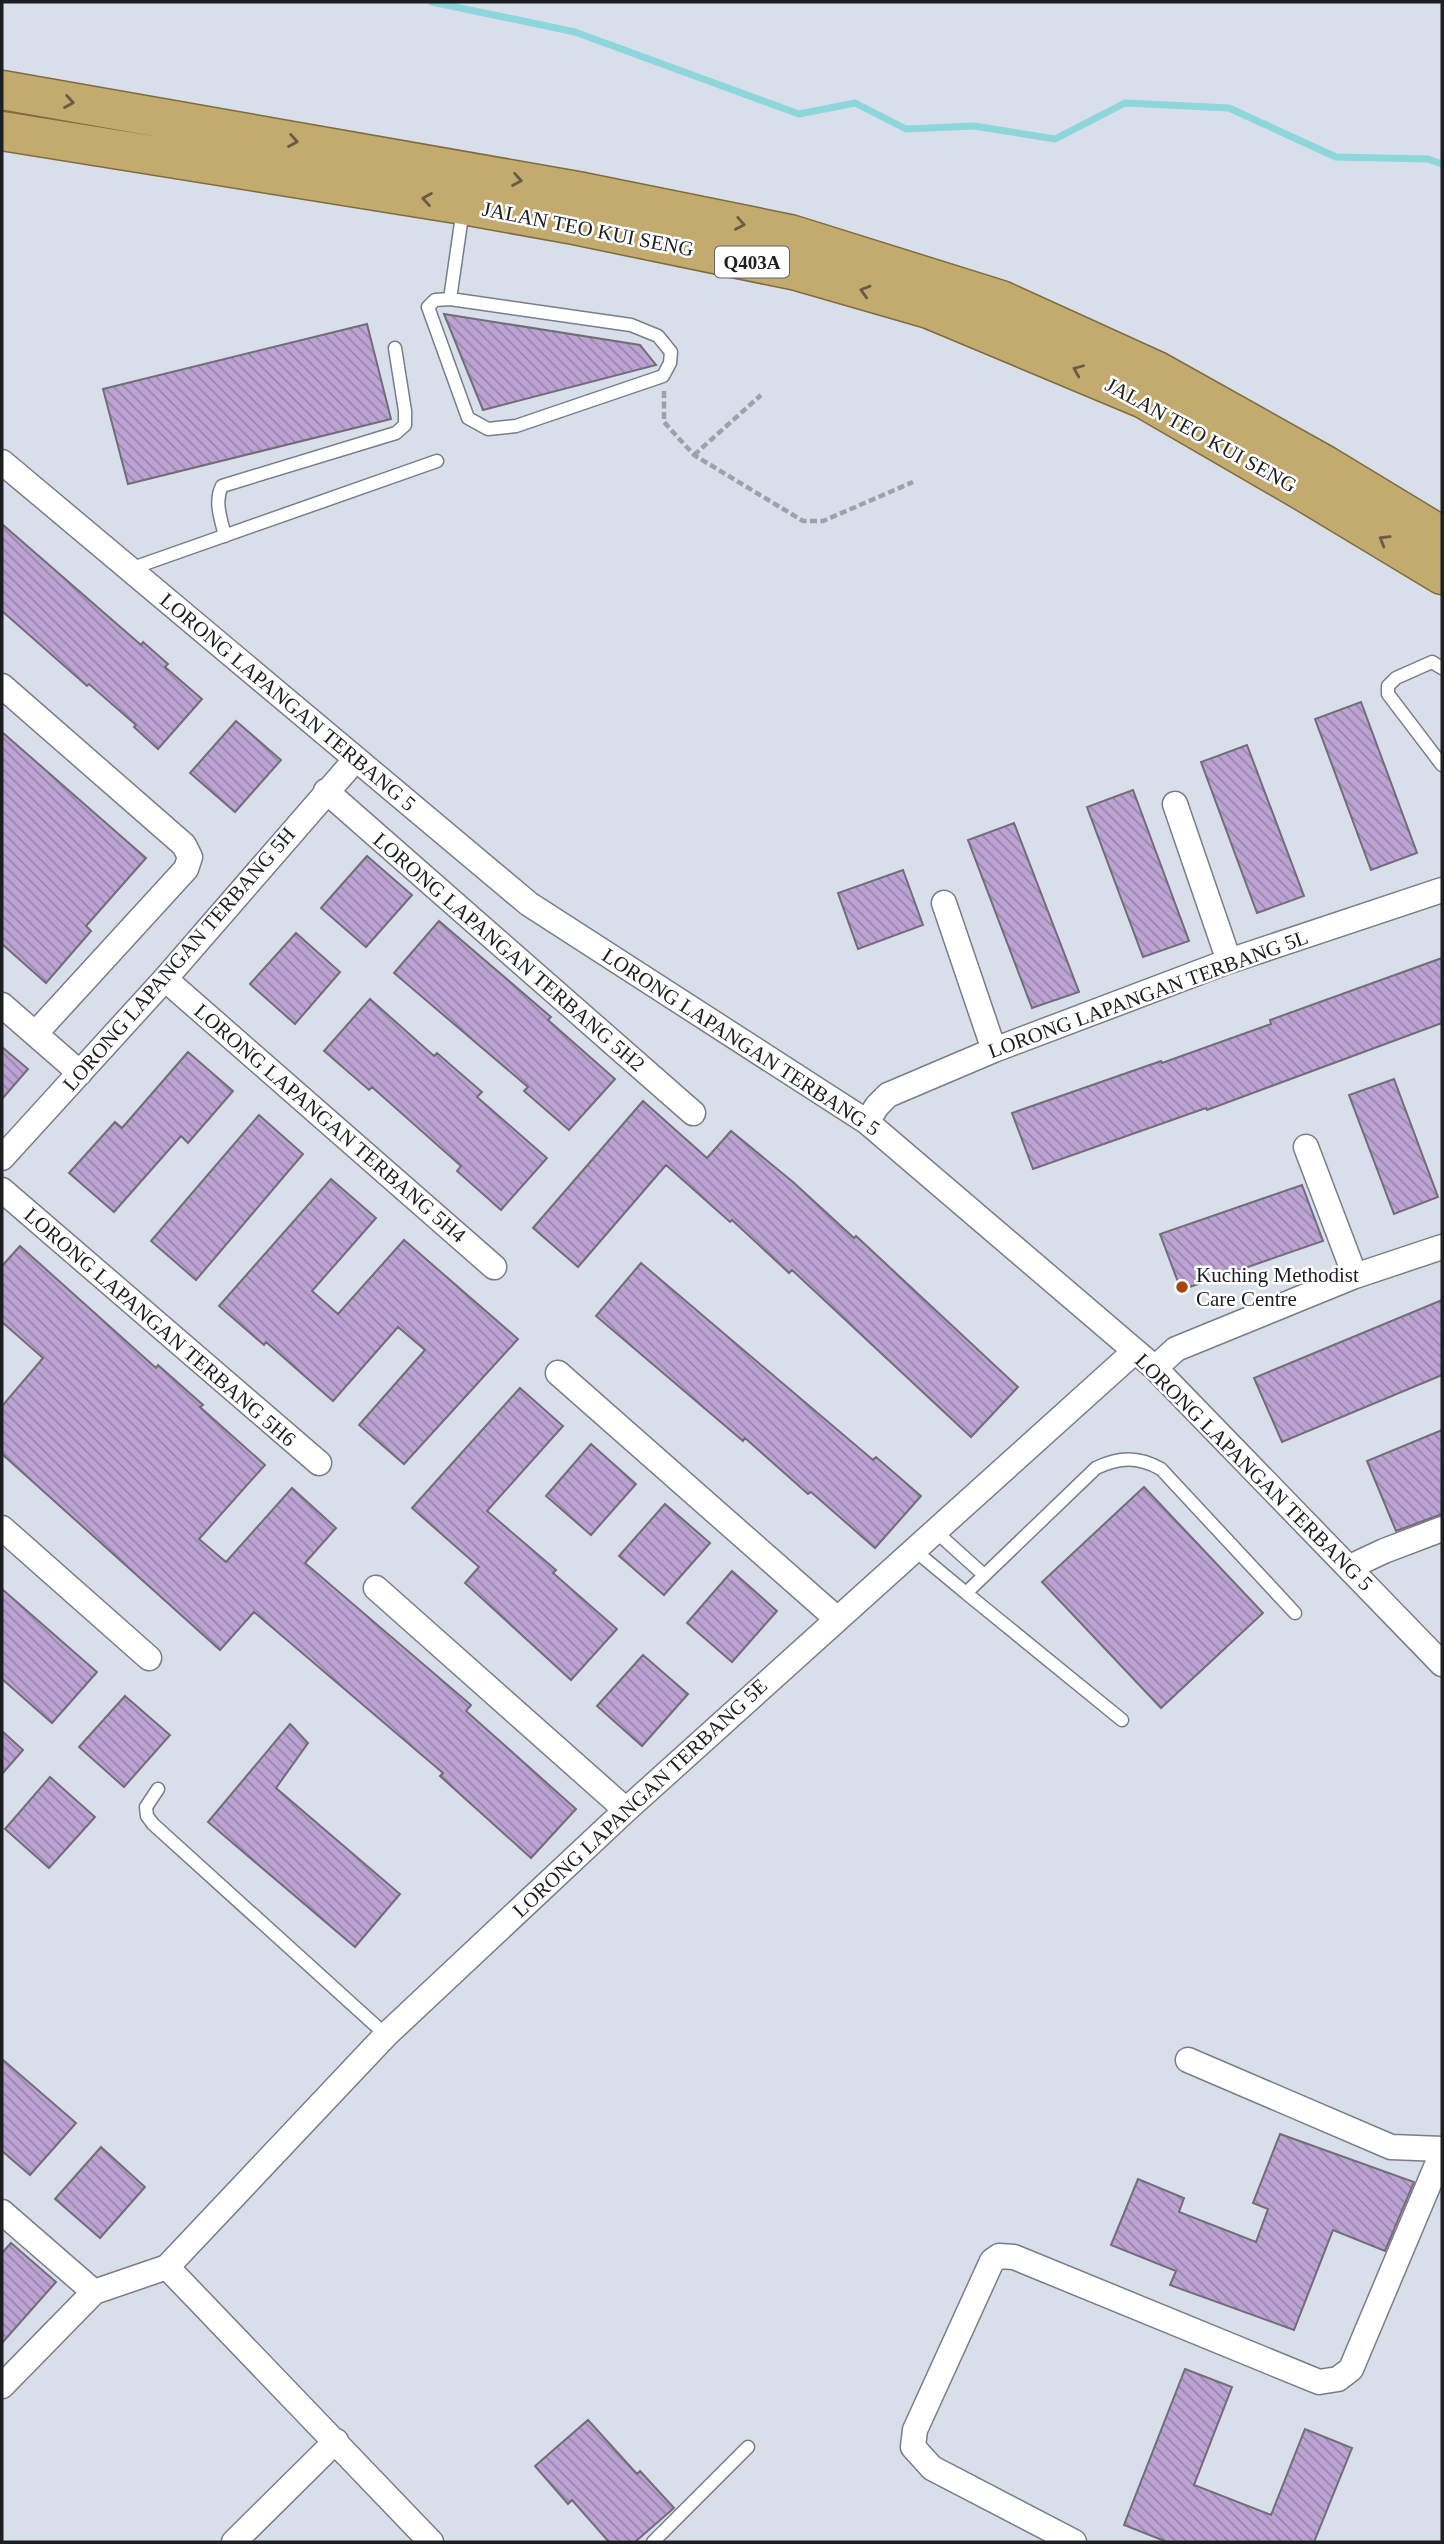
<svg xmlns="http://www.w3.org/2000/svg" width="1444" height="2544" viewBox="0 0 1444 2544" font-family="'Times New Roman',serif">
<defs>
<pattern id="building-back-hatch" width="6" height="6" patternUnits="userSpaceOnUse" patternTransform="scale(1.75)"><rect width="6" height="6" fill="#bca3d3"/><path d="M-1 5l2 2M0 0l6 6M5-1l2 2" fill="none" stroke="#9884ab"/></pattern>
</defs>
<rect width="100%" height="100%" fill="#d8dfea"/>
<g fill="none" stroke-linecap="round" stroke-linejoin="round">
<path stroke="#8dd6dc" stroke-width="7" d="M 432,2 L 575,32 L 799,114 L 855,103 L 906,129 L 974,126 L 1055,139 L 1125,103 L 1229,108 L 1336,157 L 1428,159 L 1442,164"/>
</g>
<path fill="url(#building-back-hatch)" stroke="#726d77" stroke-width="2" d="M 444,314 L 640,345 L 656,365 L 483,410 Z
M 367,324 L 391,419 L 128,484 L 103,389 Z
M 2,524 L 141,645 L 143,642 L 168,664 L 165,667 L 202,699 L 158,749 L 134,727 L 136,725 L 89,684 L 87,686 L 2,611 Z
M 1361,702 L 1417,853 L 1371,870 L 1315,719 Z
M 236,721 L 281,760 L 235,812 L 190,773 Z
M 2,732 L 146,858 L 86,926 L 91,931 L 46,983 L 2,944 Z
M 1247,745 L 1304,896 L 1257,913 L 1201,762 Z
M 1133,790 L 1189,941 L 1143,957 L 1087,807 Z
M 1014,823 L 1079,992 L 1032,1008 L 968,840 Z
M 367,856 L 412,895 L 366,947 L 321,908 Z
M 903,870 L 923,925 L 858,949 L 838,893 Z
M 439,921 L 551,1017 L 548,1020 L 615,1079 L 569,1130 L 524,1091 L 528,1087 L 394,973 Z
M 296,933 L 340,972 L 295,1024 L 250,984 Z
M 1442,958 L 1442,1023 L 1207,1110 L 1206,1108 L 1033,1169 L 1012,1113 L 1161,1061 L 1162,1063 L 1271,1024 L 1270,1020 Z
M 370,999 L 434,1056 L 437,1053 L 482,1092 L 477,1097 L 547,1158 L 501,1210 L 457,1171 L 461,1166 L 372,1087 L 369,1090 L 324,1051 Z
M 2,1047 L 28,1069 L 2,1099 Z
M 188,1052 L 233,1091 L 188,1143 L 181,1136 L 114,1212 L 69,1173 L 115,1122 L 122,1128 Z
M 1394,1079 L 1438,1197 L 1394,1214 L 1349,1095 Z
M 643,1101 L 707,1158 L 731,1131 L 793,1182 L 854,1238 L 856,1236 L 1018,1387 L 971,1437 L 792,1270 L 789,1273 L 732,1220 L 730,1222 L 666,1165 L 578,1267 L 533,1228 Z
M 259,1115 L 303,1154 L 196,1280 L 151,1241 Z
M 331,1179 L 376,1218 L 312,1291 L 338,1314 L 404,1240 L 518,1339 L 404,1464 L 359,1425 L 425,1350 L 398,1327 L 333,1401 L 266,1342 L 264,1345 L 219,1306 Z
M 1302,1185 L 1323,1241 L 1181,1290 L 1160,1234 Z
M 20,1246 L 156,1368 L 158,1365 L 203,1405 L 200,1407 L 265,1465 L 199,1539 L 226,1562 L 292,1488 L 336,1528 L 305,1563 L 471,1705 L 466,1711 L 576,1809 L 531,1858 L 440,1776 L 443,1773 L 254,1612 L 220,1650 L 2,1454 L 2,1406 L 43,1358 L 2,1322 L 2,1266 Z
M 641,1263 L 873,1460 L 876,1457 L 921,1496 L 875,1548 L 811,1492 L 808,1494 L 745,1438 L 743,1441 L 596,1316 Z
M 1442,1300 L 1442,1375 L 1282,1442 L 1254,1378 Z
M 520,1388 L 563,1426 L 487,1511 L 556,1570 L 553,1573 L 617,1629 L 571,1680 L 465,1583 L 479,1567 L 412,1508 Z
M 1442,1430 L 1442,1514 L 1396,1531 L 1367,1461 Z
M 591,1444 L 636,1484 L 591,1535 L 546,1496 Z
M 1144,1487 L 1263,1613 L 1161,1708 L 1042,1582 Z
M 665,1504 L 710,1543 L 664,1595 L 619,1556 Z
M 732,1571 L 777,1611 L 732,1662 L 687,1623 Z
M 2,1589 L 97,1672 L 52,1723 L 2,1679 Z
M 643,1655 L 688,1694 L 642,1746 L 597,1706 Z
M 125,1696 L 170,1735 L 124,1787 L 79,1747 Z
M 290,1724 L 308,1743 L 276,1788 L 400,1894 L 355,1947 L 208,1822 Z
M 2,1731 L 23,1750 L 2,1774 Z
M 50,1777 L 95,1817 L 49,1868 L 5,1829 Z
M 2,2059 L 76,2123 L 30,2175 L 2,2151 Z
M 1280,2134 L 1414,2182 L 1385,2251 L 1333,2230 L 1294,2330 L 1170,2285 L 1176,2271 L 1111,2245 L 1138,2179 L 1184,2198 L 1179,2212 L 1256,2242 L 1268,2209 L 1253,2203 Z
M 101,2147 L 145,2187 L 100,2238 L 55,2199 Z
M 11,2243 L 56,2282 L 2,2343 L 2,2253 Z
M 1185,2369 L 1232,2387 L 1194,2485 L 1271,2515 L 1305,2429 L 1352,2448 L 1314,2542 L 1167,2542 L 1124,2525 Z
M 588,2420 L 637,2474 L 640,2471 L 674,2508 L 635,2542 L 609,2542 L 572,2500 L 568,2504 L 535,2466 Z"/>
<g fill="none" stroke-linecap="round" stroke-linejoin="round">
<g stroke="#787e88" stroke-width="15">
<path id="service" d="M 450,299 L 631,325 L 658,336 L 671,352 L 670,363 L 663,376 L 516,426 L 488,429 L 468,418 L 428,307 L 435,300 L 450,299 L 463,209
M 225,536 C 221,519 214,502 222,486 L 396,433 L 405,425 L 405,411 L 395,348
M 130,569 L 437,461
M 1442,668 L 1432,662 L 1396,678 L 1388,686 L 1388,694 L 1442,765
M 934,1530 L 984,1575
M 913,1549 L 966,1593
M 1122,1720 L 966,1593 L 1096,1468 C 1119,1457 1138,1456 1161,1469 L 1295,1613
M 158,1789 L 146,1807 L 147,1816 L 153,1824 L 386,2035
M 653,2542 L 748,2447"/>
</g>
<g stroke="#787e88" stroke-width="27">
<path id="minor" d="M 2,462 L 529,904 L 867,1122 L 1155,1368 L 1442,1664
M 2,686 L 184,845 L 190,857 L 186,869 L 35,1034
M 326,791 L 693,1113
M 1175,804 L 1229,961
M 944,903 L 994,1050
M 165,979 L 494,1267
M 2,1005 L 80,1073
M 867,1122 L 877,1106 L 888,1095 L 994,1050 L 1229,961 L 1442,890
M 1306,1147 L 1355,1276
M 2,1158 L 165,979 L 356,759
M 2,1190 L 319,1463
M 1155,1368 L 1176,1349 L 1355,1276 L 1442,1247
M 558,1373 L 836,1618
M 2,1528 L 149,1658
M 1350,1567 L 1384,1551 L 1442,1529
M 376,1588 L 626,1810
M 1188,2060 L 1391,2147 L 1442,2149
M 2,2212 L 94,2292
M 167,2267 L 431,2542
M 2,2386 L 94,2292 L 167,2267 L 386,2035 L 626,1810 L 1134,1352
M 234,2542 L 336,2441
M 1074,2542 L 932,2468 L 913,2447 L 915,2430 L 992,2261 L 999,2256 L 1014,2257 L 1319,2382 L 1338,2379 L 1351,2369 L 1442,2153"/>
</g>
<g stroke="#7f6b3d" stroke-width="41">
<path id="trunk" d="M 2,90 L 583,192 L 790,234 L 1001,300 L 1157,371 L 1325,465 L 1442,536
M 2,131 L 463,205 L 569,224 L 797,271 L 929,309 L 1144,399 L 1306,493 L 1442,575"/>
</g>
<path stroke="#9ca2ab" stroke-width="4.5" stroke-dasharray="7 3.5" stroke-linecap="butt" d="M 664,391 L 664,422 L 694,455 L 803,521 L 823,521 L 913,482
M 694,455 L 761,395"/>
<use href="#service" stroke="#fff" stroke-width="12"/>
<use href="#minor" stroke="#fff" stroke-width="24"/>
<use href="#trunk" stroke="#c3aa6f" stroke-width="38"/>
</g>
<defs><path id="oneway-chevron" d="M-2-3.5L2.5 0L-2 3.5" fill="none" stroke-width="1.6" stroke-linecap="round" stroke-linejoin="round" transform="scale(1.75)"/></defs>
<g stroke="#675d45">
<use href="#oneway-chevron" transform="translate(69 102) rotate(10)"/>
<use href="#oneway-chevron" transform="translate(293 141) rotate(10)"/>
<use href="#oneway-chevron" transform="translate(517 180) rotate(10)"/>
<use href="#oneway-chevron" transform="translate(427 199) rotate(-171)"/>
<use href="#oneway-chevron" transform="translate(740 224) rotate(11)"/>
<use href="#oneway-chevron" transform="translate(865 291) rotate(-164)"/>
<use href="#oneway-chevron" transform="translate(1078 370) rotate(-157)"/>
<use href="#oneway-chevron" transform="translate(1384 540) rotate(-149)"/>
</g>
<circle fill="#a84410" stroke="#fff" stroke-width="2.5" cx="1182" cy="1287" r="7"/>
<g text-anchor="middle" stroke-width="5" stroke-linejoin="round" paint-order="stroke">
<rect fill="#fff" stroke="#606264" stroke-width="2" x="715" y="246.5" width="74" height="31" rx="5"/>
<g font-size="19" font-weight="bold" fill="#1c1e22">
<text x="752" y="269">Q403A</text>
</g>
<g font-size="21" fill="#1c1e22" stroke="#fff">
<text transform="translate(588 229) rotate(11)" y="7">JALAN TEO KUI SENG</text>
<text transform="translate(1201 435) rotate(29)" y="7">JALAN TEO KUI SENG</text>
<text transform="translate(288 702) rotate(40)" y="7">LORONG LAPANGAN TERBANG 5</text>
<text transform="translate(509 952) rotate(41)" y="7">LORONG LAPANGAN TERBANG 5H2</text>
<text transform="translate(179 959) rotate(-49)" y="7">LORONG LAPANGAN TERBANG 5H</text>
<text transform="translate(1148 994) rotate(-20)" y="7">LORONG LAPANGAN TERBANG 5L</text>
<text transform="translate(741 1042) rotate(33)" y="7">LORONG LAPANGAN TERBANG 5</text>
<text transform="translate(330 1123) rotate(41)" y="7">LORONG LAPANGAN TERBANG 5H4</text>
<text transform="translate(160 1327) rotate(41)" y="7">LORONG LAPANGAN TERBANG 5H6</text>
<text transform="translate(1254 1472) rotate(45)" y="7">LORONG LAPANGAN TERBANG 5</text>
<text transform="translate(640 1798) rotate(-43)" y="7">LORONG LAPANGAN TERBANG 5E</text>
</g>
<g font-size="21" fill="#1c1e22" stroke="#fff" text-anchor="start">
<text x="1196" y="1282">Kuching Methodist<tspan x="1196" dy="24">Care Centre</tspan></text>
</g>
</g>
<rect width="1444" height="2544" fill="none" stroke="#1c1e22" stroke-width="7"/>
</svg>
